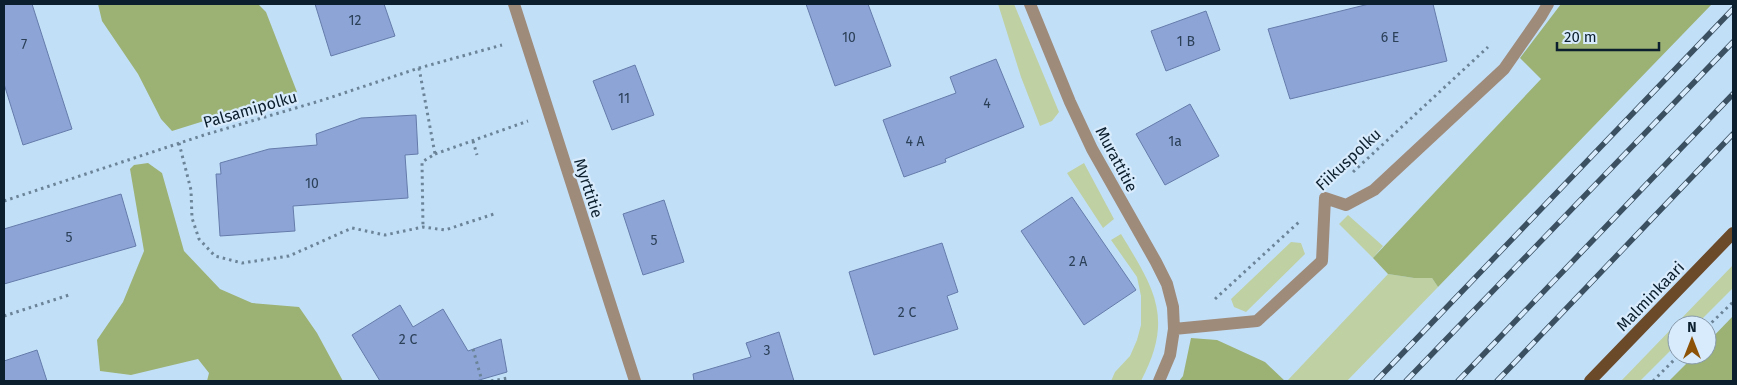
<svg xmlns="http://www.w3.org/2000/svg" width="1737" height="385" viewBox="0 0 1737 385" font-family="'Fira Sans',sans-serif">
<rect width="100%" height="100%" fill="#c2dff8"/>
<path fill="#bfd1a2" d="M 998,4 L 1014,4 L 1059,112 L 1052,121 L 1040,126 L 1021,77 Z
M 1084,163 L 1114,219 L 1103,228 L 1067,173 Z
M 1348,215 L 1383,246 L 1373,258 L 1339,224 Z
M 1121,234 C 1155,290 1174,318 1141,381 L 1111,381 L 1115,372 L 1130,356 L 1137,340 L 1141,325 L 1141,296 L 1137,277 L 1111,240 Z
M 1291,242 L 1301,243 L 1305,254 L 1246,312 L 1234,307 L 1231,299 Z
M 1733,265 L 1733,288 L 1696,325 L 1677,325 L 1677,344 L 1640,381 L 1621,381 Z
M 1388,274 L 1414,278 L 1432,278 L 1438,287 L 1347,381 L 1289,381 L 1288,380 Z"/>
<path fill="#9cb274" d="M 98,4 L 258,4 L 266,12 L 297,92 L 172,131 L 161,119 L 138,74 L 102,21 Z
M 1561,4 L 1712,4 L 1438,287 L 1432,278 L 1414,278 L 1388,274 L 1373,258 L 1541,79 L 1520,58 Z
M 148,163 L 162,173 L 184,251 L 220,289 L 252,303 L 299,307 L 317,333 L 343,381 L 207,381 L 209,373 L 198,359 L 131,375 L 100,371 L 97,340 L 123,302 L 144,251 L 130,169 L 134,165 Z
M 1733,316 L 1733,381 L 1669,381 L 1695,355 L 1707,355 L 1707,343 Z
M 1191,338 L 1217,340 L 1265,362 L 1285,381 L 1179,381 L 1183,376 Z"/>
<path fill="#8ca4d6" stroke="#657cab" d="M 4,4 L 32,4 L 72,129 L 23,145 L 4,84 Z
M 315,4 L 384,4 L 395,36 L 331,56 Z
M 806,4 L 868,4 L 891,66 L 835,86 Z
M 1369,4 L 1433,4 L 1447,61 L 1290,99 L 1268,29 Z
M 1206,11 L 1220,50 L 1166,71 L 1151,31 Z
M 996,59 L 1024,127 L 945,159 L 946,162 L 904,177 L 883,120 L 956,93 L 950,77 Z
M 635,65 L 654,115 L 612,130 L 593,81 Z
M 1190,104 L 1219,156 L 1165,185 L 1136,134 Z
M 416,115 L 418,154 L 405,155 L 408,198 L 293,206 L 295,231 L 220,236 L 216,174 L 221,174 L 220,163 L 269,149 L 317,145 L 316,134 L 361,118 Z
M 121,194 L 136,246 L 4,284 L 4,229 Z
M 1072,197 L 1136,290 L 1084,325 L 1021,231 Z
M 664,200 L 684,262 L 643,275 L 623,214 Z
M 942,243 L 958,292 L 947,296 L 958,329 L 874,355 L 849,272 Z
M 400,305 L 413,327 L 443,309 L 468,351 L 501,339 L 507,372 L 476,381 L 380,381 L 352,335 Z
M 779,332 L 794,381 L 694,381 L 693,374 L 751,357 L 746,343 Z
M 37,350 L 47,381 L 4,381 L 4,361 Z"/>
<g fill="none" stroke-linecap="round" stroke-linejoin="round">
<path stroke="#6c8498" stroke-width="3" stroke-dasharray="2.5 4" stroke-linecap="butt" d="M 419,68 L 435,154 L 422,162 L 423,227
M 473,141 L 477,155
M 179,143 L 191,190 L 192,218 L 199,239 L 215,256 L 242,263 L 289,256 L 352,228 L 385,235 L 423,227 L 445,230 L 497,213
M 435,154 L 528,121
M 1353,172 L 1488,47
M 4,201 L 204,135 L 323,100 L 419,68 L 502,45
M 1215,299 L 1299,222
M 4,316 L 72,294
M 1707,327 L 1733,302
M 473,349 L 482,381
M 491,381 L 508,378
M 1653,381 L 1679,355"/>
<path stroke="#9f8b7a" stroke-width="12" d="M 514,4 L 635,381
M 1030,4 L 1070,102 L 1092,149 L 1156,262 L 1167,284 L 1173,307 L 1174,329 L 1170,355 L 1159,381
M 1174,329 L 1257,321 L 1322,261 L 1325,198 L 1346,205 L 1374,190 L 1504,69 L 1541,16 L 1548,4"/>
<path stroke="#6b4a29" stroke-width="12" d="M 1590,381 L 1733,233"/>
<g stroke="#3b5162" stroke-width="5.5">
<path id="rail" d="M 1376,381 L 1733,9
M 1406,381 L 1733,42
M 1458,381 L 1733,94
M 1497,381 L 1733,134"/>
</g>
<use href="#rail" stroke="#d7ebfc" stroke-width="4" stroke-dasharray="11" stroke-linecap="butt"/>
</g>
<g text-anchor="middle" stroke-width="4.5" stroke-linejoin="round" paint-order="stroke">
<g font-size="14" fill="#2c4058">
<text x="355" y="25">12</text>
<text x="849" y="42">10</text>
<text x="1390" y="42">6 E</text>
<text x="1186" y="46">1 B</text>
<text x="24" y="49">7</text>
<text x="624" y="103">11</text>
<text x="987" y="108">4</text>
<text x="915" y="146">4 A</text>
<text x="1175" y="146">1a</text>
<text x="312" y="188">10</text>
<text x="69" y="242">5</text>
<text x="654" y="245">5</text>
<text x="1078" y="266">2 A</text>
<text x="907" y="317">2 C</text>
<text x="408" y="344">2 C</text>
<text x="767" y="355">3</text>
</g>
<g font-size="16" fill="#0c1f2e" stroke="#d7ebfc">
<text transform="translate(250 109) rotate(-16)" y="6">Palsamipolku</text>
<text transform="translate(1117 159) rotate(62)" y="6">Murattitie</text>
<text transform="translate(1348 159) rotate(-43)" y="6">Fiikuspolku</text>
<text transform="translate(589 188) rotate(72)" y="6">Myrttitie</text>
<text transform="translate(1650 296) rotate(-46)" y="6">Malminkaari</text>
</g>
</g>
<rect width="1737" height="385" fill="none" stroke="#0c1f2e" stroke-width="10"/>
<g transform="translate(1692 340)"><circle r="24" fill="#d7ebfc" stroke="#8699aa"/>
<path d="M0-4L9 19L0 12L-9 19Z" fill="#8b5208"/>
<text y="-8" font-size="14" font-weight="bold" text-anchor="middle" fill="#0c1f2e">N</text>
</g>
<path d="M1557 42v8h102v-8" fill="none" stroke="#0c1f2e" stroke-width="2.5"/>
<text x="1564" y="42" font-size="15" fill="#0c1f2e" stroke="#d7ebfc" stroke-width="4" paint-order="stroke">20 m</text>
</svg>
